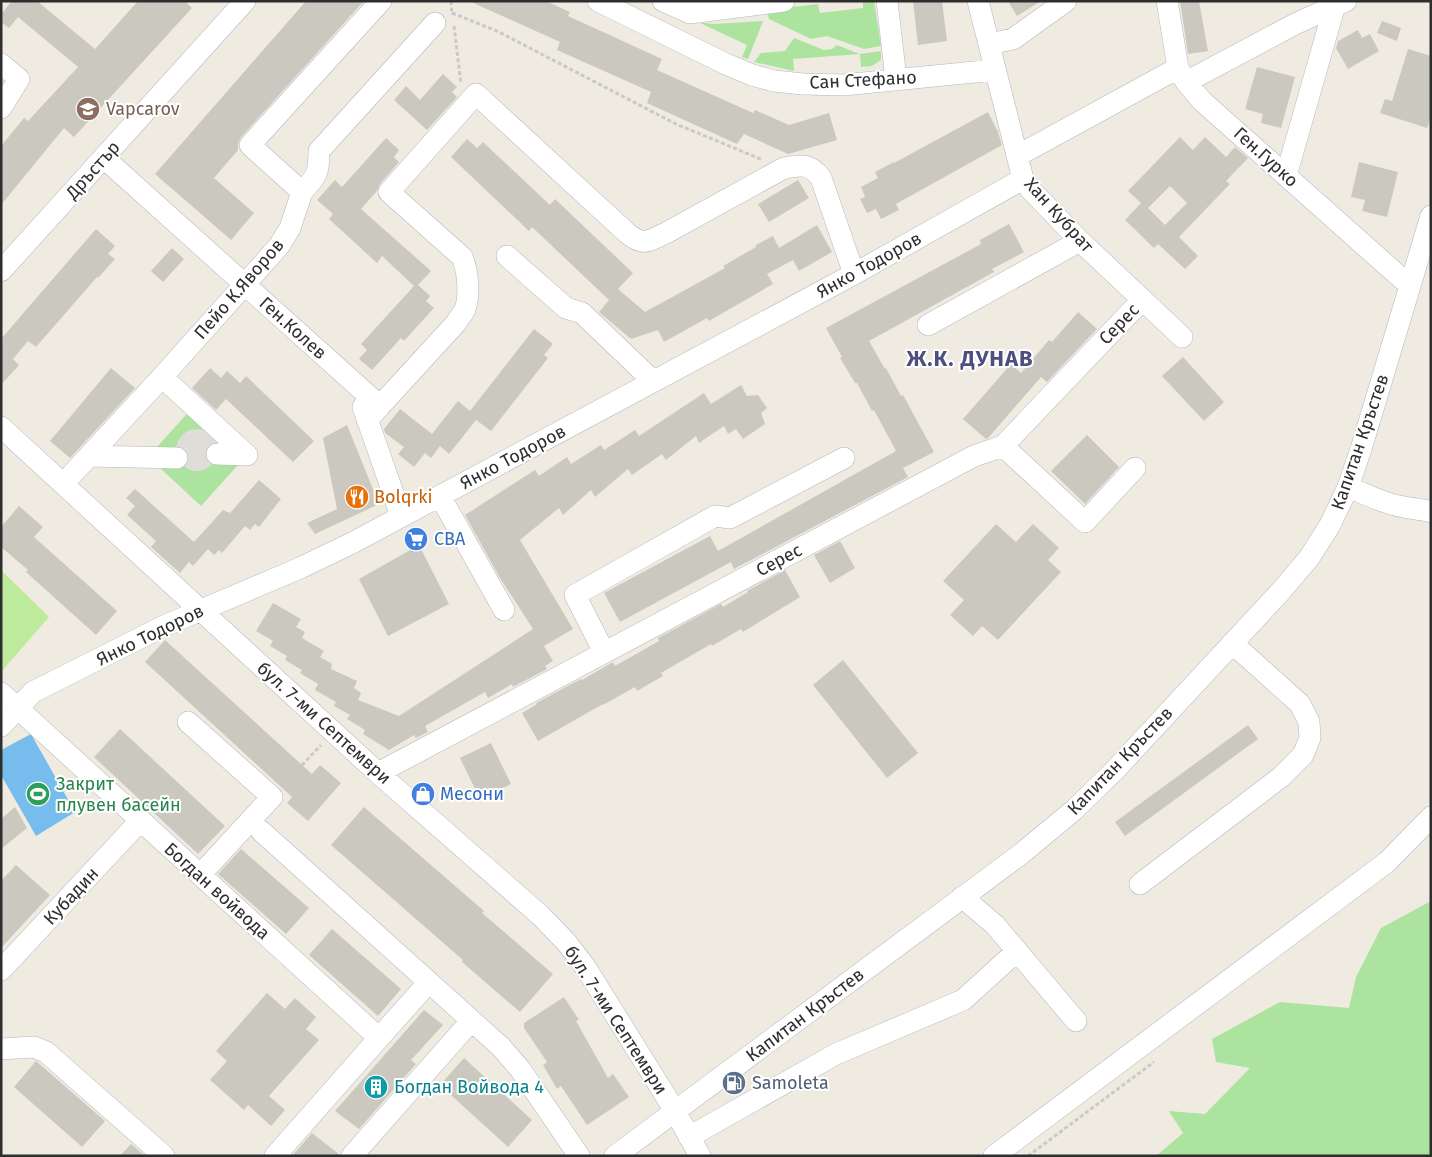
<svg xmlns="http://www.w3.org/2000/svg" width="1432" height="1157" viewBox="0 0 1432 1157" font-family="'Fira Sans',sans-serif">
<rect width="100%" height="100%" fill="#efebe1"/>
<path fill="#ace49f" d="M 863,1 L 874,1 L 881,46 L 864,49 L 827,36 L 811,39 L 769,19 L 767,10 L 818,4 L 820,13 L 863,8 Z
M 763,21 L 748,59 L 742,57 L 747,45 L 698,22 L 713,24 Z
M 794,38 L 824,50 L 832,49 L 837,45 L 860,54 L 881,51 L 881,60 L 872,66 L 861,67 L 860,54 L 793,59 L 794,71 L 754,62 L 761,53 L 785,51 Z
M 194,406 L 247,455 L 201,506 L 148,457 Z
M 1431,901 L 1431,1156 L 1156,1156 L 1183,1133 L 1169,1111 L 1205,1114 L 1250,1068 L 1216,1062 L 1212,1039 L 1280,1002 L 1349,1008 L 1356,977 L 1381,928 Z"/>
<path fill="#bdeb9b" d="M 1,570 L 49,617 L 1,672 Z"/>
<path fill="#dfddd8" d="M176 450a21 21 0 1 1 42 0a21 21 0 1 1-42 0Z"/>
<path fill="#76bdee" d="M 31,734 L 75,812 L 36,836 L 1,775 L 1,750 Z"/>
<path fill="#cbc9bf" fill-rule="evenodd" d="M 12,1 L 37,1 L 95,49 L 138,1 L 185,1 L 192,8 L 74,137 L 64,128 L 1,205 L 1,146 L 24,118 L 28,121 L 78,67 L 18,17 L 9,28 L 1,22 L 1,14 Z
M 306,1 L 364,1 L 241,137 L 238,143 L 238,150 L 214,178 L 254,213 L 231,240 L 155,174 Z
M 469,1 L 546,1 L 570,12 L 568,16 L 662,59 L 657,70 L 753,113 L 755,110 L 789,125 L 829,113 L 837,140 L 788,154 L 744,134 L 737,144 L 647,103 L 651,92 L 557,50 L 560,42 Z
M 913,1 L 942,1 L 947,41 L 918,45 Z
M 1008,1 L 1041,1 L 1017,16 Z
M 1180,1 L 1199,1 L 1208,51 L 1188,54 Z
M 1382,21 L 1401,28 L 1397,41 L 1377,33 Z
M 1358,30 L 1362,38 L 1370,34 L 1379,51 L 1348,69 L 1336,48 L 1338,41 Z
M 1408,49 L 1431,56 L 1431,117 L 1427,128 L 1380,113 L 1385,99 L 1392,101 Z
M 1257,67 L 1295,77 L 1281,128 L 1261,123 L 1263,114 L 1245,109 Z
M 443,74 L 457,87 L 452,92 L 457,97 L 427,130 L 394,100 L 406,86 L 420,100 Z
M 988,112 L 998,132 L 1002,145 L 896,204 L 899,210 L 881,219 L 876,209 L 867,213 L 860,199 L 865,197 L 861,187 L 878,178 L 875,172 L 894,162 L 894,163 Z
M 1180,137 L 1193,150 L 1205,137 L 1226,157 L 1235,147 L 1248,158 L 1226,181 L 1230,184 L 1179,237 L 1198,256 L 1185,269 L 1158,244 L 1154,248 L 1125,220 L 1141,203 L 1128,191 ZM 1170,186 L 1187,203 L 1165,225 L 1148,208 Z
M 386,138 L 399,150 L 394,157 L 399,162 L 380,184 L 377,191 L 361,209 L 431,271 L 418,285 L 430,296 L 426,301 L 434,308 L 404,341 L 401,338 L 372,370 L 359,359 L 367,350 L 361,344 L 414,286 L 382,256 L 377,263 L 329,219 L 333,214 L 317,200 L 335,180 L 342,187 Z
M 467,139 L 477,148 L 483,142 L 550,205 L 555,199 L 633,273 L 618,289 L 645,312 L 725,268 L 723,266 L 756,247 L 756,245 L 773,236 L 779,248 L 817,225 L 832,252 L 799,271 L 793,260 L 767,274 L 773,284 L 709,321 L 707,318 L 664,342 L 658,330 L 631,339 L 599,312 L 609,300 L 532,227 L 529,231 L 451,157 Z
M 1359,162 L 1398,172 L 1387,217 L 1362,211 L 1365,200 L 1351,197 Z
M 798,180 L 809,198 L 769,222 L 758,204 Z
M 1009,224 L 1024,252 L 992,269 L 994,272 L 869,341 L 885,369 L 886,368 L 901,396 L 903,395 L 934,452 L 903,468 L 908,477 L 734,569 L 731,562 L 620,622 L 604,593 L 710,536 L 718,551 L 896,451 L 874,410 L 872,411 L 857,383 L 855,383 L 840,358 L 842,357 L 826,328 L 981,244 L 980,240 Z
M 96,229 L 115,246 L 108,254 L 115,259 L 98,278 L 97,277 L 36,347 L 28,341 L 13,359 L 19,365 L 1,385 L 1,339 Z
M 172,248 L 184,259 L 163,282 L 151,271 Z
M 1078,312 L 1097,329 L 1047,382 L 1041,377 L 988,438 L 986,439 L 963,419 L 1011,364 L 1021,373 L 1049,340 L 1052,342 Z
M 534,329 L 553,344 L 544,355 L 548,358 L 491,431 L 476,420 L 449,454 L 440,446 L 431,458 L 425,453 L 414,467 L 398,454 L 404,447 L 385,433 L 384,429 L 400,409 L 432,434 L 458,401 L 470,411 Z
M 1183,357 L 1224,402 L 1204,421 L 1162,376 Z
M 111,368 L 135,388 L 70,458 L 50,441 Z
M 210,368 L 221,378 L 227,371 L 240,383 L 246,376 L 314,441 L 293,462 L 226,399 L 216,410 L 192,388 Z
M 741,385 L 747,396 L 758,395 L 767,408 L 761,413 L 765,424 L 743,439 L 736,429 L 728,434 L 724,426 L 699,443 L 696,436 L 666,460 L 662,454 L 632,475 L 628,469 L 595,497 L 591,490 L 563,515 L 559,508 L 520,540 L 573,629 L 544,646 L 553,661 L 545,666 L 547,669 L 513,687 L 512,684 L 488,698 L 485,692 L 425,726 L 428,732 L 416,738 L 414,735 L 389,750 L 363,734 L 365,730 L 347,719 L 350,715 L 334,706 L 336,702 L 315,690 L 318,684 L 300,673 L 302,670 L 285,660 L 287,656 L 270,646 L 273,641 L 256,631 L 273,603 L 301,619 L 296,627 L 305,632 L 302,638 L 324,651 L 320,657 L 332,664 L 331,669 L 357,681 L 354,688 L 361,693 L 358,700 L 399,716 L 533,629 L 500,578 L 465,515 L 535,470 L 539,476 L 567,457 L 571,464 L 601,445 L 604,450 L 635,430 L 639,436 L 704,393 L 711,404 Z
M 347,425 L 379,504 L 315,534 L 307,523 L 337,509 L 323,438 Z
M 1087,435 L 1119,467 L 1085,504 L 1051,471 Z
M 259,480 L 281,499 L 259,527 L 255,524 L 250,530 L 245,526 L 222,553 L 219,550 L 214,555 L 208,549 L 193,566 L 189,562 L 180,573 L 151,547 L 156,541 L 127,515 L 135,506 L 126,498 L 135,489 L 194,542 L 223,510 L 230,513 Z
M 19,506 L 43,527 L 34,537 L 117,611 L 96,635 L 26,572 L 28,570 L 1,547 L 1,527 Z
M 996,524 L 1016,542 L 1033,524 L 1059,548 L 1048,560 L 1061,572 L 998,640 L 982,626 L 973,636 L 950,615 L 964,600 L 943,581 Z
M 840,541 L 855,568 L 830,583 L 814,555 Z
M 419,545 L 449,604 L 388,636 L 359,579 Z
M 785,570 L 800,597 L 743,632 L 741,629 L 712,646 L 711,644 L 661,673 L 663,676 L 637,691 L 635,687 L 603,705 L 603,704 L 538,741 L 522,713 L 537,704 L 536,703 L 581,679 L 582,680 L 613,662 L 615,666 L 659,641 L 658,638 L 721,604 L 723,607 L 748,592 L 747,591 Z
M 165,640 L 312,774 L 320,765 L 341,783 L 308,821 L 287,803 L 292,797 L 145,662 Z
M 843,660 L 918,753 L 887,778 L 813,685 Z
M 1248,725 L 1258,739 L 1125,836 L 1115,822 Z
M 120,729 L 225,826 L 198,854 L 94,757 Z
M 491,743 L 511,784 L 480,799 L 460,758 Z
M 15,807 L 27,828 L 1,849 L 1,819 Z
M 364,807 L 484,911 L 482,913 L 553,974 L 520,1012 L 462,962 L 463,960 L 331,845 Z
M 241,849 L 309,908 L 286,934 L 218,874 Z
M 16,865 L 50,895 L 1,948 L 1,881 Z
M 332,929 L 401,989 L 378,1016 L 309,955 Z
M 267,993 L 285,1009 L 295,998 L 316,1017 L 306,1029 L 319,1040 L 269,1096 L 285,1110 L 271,1126 L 248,1105 L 244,1110 L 210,1080 L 227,1061 L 216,1051 Z
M 564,997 L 579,1020 L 576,1021 L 608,1078 L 613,1074 L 629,1097 L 587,1125 L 561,1086 L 557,1089 L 543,1065 L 547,1062 L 524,1028 L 524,1023 Z
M 424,1010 L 443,1025 L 411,1060 L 416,1064 L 359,1129 L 335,1111 Z
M 464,1058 L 532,1120 L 508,1147 L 440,1085 Z
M 36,1061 L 105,1121 L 82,1147 L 14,1087 Z
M 312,1133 L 340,1155 L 340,1156 L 292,1156 Z
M 131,1144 L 145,1156 L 120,1156 Z"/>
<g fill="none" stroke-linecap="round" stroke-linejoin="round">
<g stroke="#b4b5c1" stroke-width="22">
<path id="minor" d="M 598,1 L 726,64 L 752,75 L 774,81 L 803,84 L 843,85 L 995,70
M 663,1 L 690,13 L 784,1
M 887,1 L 896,79
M 978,1 L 1023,179 L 1031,190 L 1080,241 L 1182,337
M 1167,1 L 1178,68 L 1186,82 L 1202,101 L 1410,286
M 989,44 L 1013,39 L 1066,1
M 1,64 L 19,79 L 1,108
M 1186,82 L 1295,24 L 1346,1
M 1017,156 L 1178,68
M 104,158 L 380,406 L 367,420
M 1286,176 L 1334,8
M 302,192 C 317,176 319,173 319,151 L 435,23
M 507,256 L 566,308 L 582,313 L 653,381
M 1,271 L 245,1
M 928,325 L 1080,241
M 162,377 L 247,455 L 217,454
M 380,406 L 456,323 C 458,319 461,316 463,313 C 471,300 468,270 462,257 L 389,192 L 476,94 L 627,233 C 644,247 648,241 666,233 L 784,168 C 801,165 810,163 821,178 L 854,274
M 363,407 L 401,516
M 1,427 L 378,773 L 541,916 L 567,943 L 586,968 L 675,1111 L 700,1156
M 1003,446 L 1085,522 L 1135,468
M 89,456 L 177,458
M 63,484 L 162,377 L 279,246 L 290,228 L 302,192 L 250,145 L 381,1
M 1348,487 C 1366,494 1384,504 1404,507 C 1413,509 1422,509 1431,512
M 440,496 L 504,610
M 604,652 L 575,595 L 715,516 L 730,518 L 844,458
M 1,693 L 379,1038 L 428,983
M 188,722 L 272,797 L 200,875
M 1,726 L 33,692 L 164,626 L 300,568 L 354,542 L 854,274 L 1023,179
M 378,773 L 974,456 L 1003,446 L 1142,300
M 261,831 L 501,1047 L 520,1069 L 579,1156
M 1140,884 L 1281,777 L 1303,755 L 1310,738 L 1309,722 L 1300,704 L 1232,643
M 962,897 L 995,925 L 1076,1021
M 1,970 L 140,821
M 1,1049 L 34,1047 L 46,1052 L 164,1156
M 689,1137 L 836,1054 L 963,1000 L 1017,951
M 275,1156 L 379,1038
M 352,1156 L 471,1021
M 615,1156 L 1021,854 L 1074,810 L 1115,770 L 1281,591 L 1309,558 L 1330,525 L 1348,487 L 1361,449 L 1431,216
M 994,1156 L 1387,862 L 1431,817"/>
</g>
<path stroke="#c9c9c9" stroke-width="3" stroke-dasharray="4 2.5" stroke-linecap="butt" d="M 451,1 L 452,15
M 452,13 L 497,31 L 676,124 L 763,160
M 454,26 L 461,84
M 284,784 L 321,745
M 1028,1156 L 1154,1062"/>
<use href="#minor" stroke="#fff" stroke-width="21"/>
</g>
<defs>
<g id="school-disc" transform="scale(1.25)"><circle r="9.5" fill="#8d6e63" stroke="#fff"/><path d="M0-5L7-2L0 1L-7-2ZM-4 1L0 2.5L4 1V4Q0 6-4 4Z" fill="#fff"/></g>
<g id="restaurant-disc" transform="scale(1.25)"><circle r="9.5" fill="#e8710a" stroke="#fff"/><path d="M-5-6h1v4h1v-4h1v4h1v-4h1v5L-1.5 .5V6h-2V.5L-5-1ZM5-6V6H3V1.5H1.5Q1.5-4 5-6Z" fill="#fff"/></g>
<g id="supermarket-disc" transform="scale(1.25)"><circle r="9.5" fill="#3f7fe0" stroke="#fff"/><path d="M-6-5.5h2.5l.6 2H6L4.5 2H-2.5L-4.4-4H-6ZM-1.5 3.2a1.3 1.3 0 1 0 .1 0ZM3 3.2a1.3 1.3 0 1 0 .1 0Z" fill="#fff"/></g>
<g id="stadium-disc" transform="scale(1.25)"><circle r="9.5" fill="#2e9e5b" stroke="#fff"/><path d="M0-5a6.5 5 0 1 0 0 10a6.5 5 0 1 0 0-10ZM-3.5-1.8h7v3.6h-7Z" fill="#fff"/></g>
<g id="shop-disc" transform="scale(1.25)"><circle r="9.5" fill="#3f7fe0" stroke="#fff"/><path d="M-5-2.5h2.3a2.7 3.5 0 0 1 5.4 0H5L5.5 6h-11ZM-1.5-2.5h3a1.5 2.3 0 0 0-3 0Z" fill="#fff"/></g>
<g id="fuel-disc" transform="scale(1.25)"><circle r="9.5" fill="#5c6f8a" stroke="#fff"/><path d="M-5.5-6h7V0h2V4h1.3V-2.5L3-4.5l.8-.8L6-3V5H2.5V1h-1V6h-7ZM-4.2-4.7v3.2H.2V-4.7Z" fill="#fff"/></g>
<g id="building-disc" transform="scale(1.25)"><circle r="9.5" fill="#0f9aa8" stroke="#fff"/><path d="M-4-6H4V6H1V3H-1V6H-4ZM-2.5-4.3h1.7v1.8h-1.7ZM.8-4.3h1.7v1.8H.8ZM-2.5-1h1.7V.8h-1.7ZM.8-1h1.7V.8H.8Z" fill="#fff"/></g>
</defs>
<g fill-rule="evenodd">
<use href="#school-disc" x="88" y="109"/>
<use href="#restaurant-disc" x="357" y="497"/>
<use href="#supermarket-disc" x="416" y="539"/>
<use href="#stadium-disc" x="38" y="794"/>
<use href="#shop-disc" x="423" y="794"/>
<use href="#fuel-disc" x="734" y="1083"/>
<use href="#building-disc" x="376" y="1087"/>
</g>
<g text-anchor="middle" stroke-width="4" stroke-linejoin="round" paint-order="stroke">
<g font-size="18" fill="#2e2e2e" stroke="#fff">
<text transform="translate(863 80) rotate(-3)" y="6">Сан Стефано</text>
<text transform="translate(1266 157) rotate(42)" y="6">Ген.Гурко</text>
<text transform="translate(93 170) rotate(-48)" y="6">Дръстър</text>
<text transform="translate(1059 215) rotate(48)" y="6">Хан Кубрат</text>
<text transform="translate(869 265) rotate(-29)" y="6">Янко Тодоров</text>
<text transform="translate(239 289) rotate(-49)" y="6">Пейо К.Яворов</text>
<text transform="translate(1119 324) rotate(-46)" y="6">Серес</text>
<text transform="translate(293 328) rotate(42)" y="6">Ген.Колев</text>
<text transform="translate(1360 442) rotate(-71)" y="6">Капитан Кръстев</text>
<text transform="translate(513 457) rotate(-28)" y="6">Янко Тодоров</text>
<text transform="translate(779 560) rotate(-28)" y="6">Серес</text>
<text transform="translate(150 635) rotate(-26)" y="6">Янко Тодоров</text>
<text transform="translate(324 723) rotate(42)" y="6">бул. 7-ми Септември</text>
<text transform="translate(1120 761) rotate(-46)" y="6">Капитан Кръстев</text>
<text transform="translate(217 891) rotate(42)" y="6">Богдан войвода</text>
<text transform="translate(71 896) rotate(-47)" y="6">Кубадин</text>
<text transform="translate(805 1015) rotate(-37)" y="6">Капитан Кръстев</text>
<text transform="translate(616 1020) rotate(57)" y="6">бул. 7-ми Септември</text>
</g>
<g font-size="18" fill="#785e54" stroke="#fff" text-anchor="start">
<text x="106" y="115">Vapcarov</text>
</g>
<g font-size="18" fill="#c56008" stroke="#fff" text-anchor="start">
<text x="374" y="503">Bolqrki</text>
</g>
<g font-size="18" fill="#366cbe" stroke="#fff" text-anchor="start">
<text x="434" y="545">CBA</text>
<text x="440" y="800">Месони</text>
</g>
<g font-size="18" fill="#27864d" stroke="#fff" text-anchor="start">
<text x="56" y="790">Закрит<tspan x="56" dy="21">плувен басейн</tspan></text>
</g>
<g font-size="18" fill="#4e5e75" stroke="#fff" text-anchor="start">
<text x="752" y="1089">Samoleta</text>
</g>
<g font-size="18" fill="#0d838f" stroke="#fff" text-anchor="start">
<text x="394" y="1093">Богдан Войвода 4</text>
</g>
<g font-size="22" font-weight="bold" letter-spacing="1" fill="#4d4f7f" stroke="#fff">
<text x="970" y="366">Ж.К. ДУНАВ</text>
</g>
</g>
<rect width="1432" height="1157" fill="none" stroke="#2e2e2e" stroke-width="5"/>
</svg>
